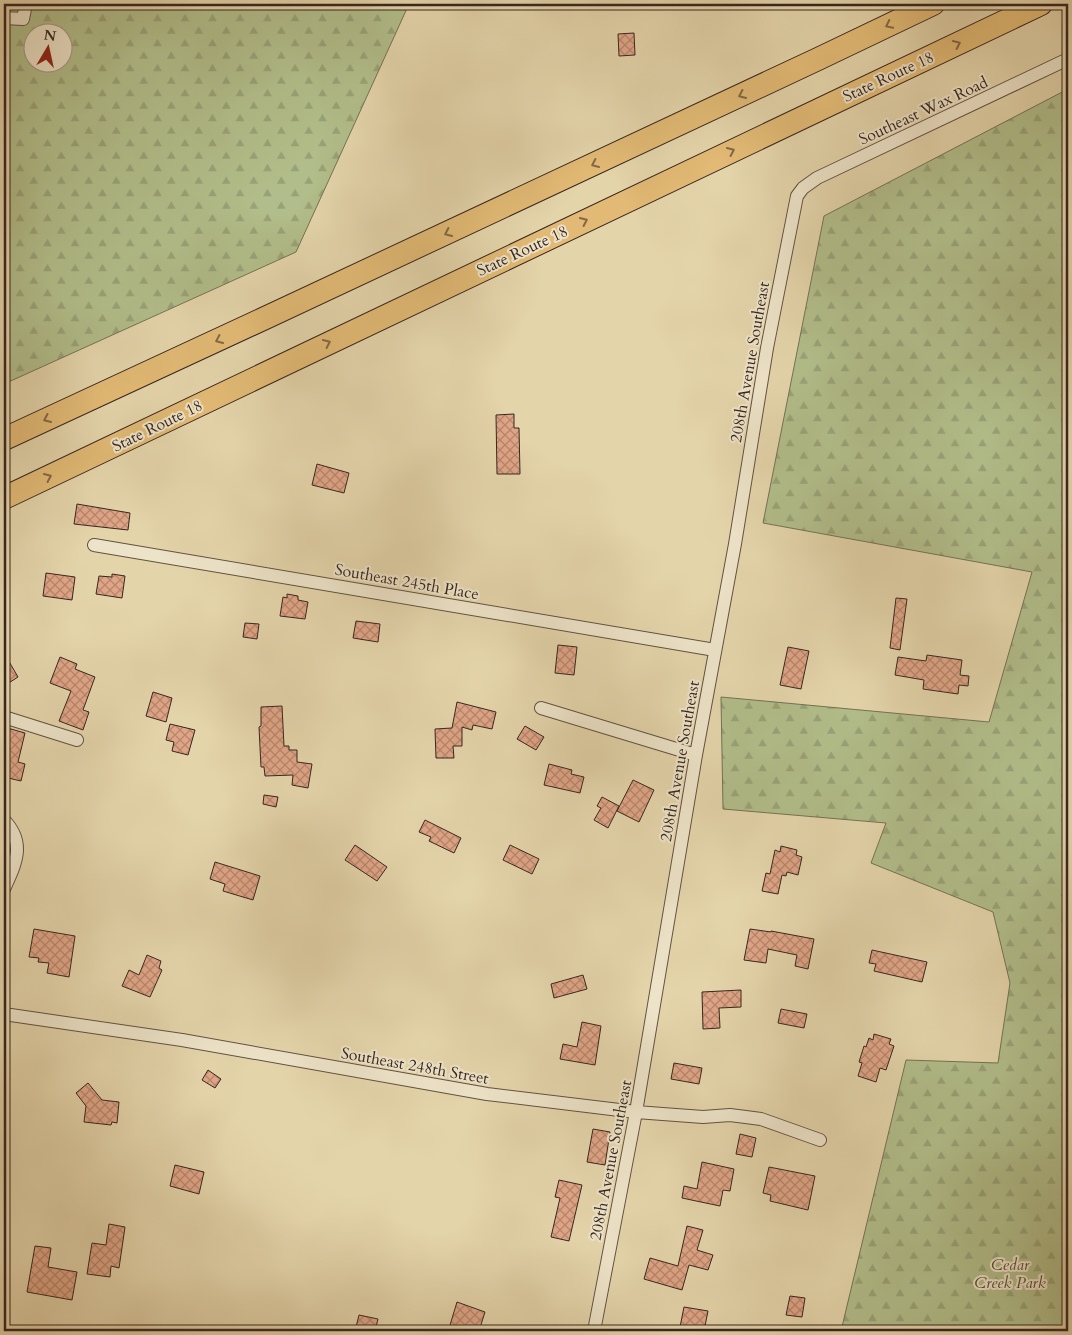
<svg xmlns="http://www.w3.org/2000/svg" width="1072" height="1335" viewBox="0 0 1072 1335" font-family="Cardo,serif">
<defs>
<pattern id="forest-firs" width="22" height="20" patternUnits="userSpaceOnUse" patternTransform="scale(1.25)"><rect width="22" height="20" fill="#b1bd8a"/><path d="M5 1l3.5 6h-7zM16 11l3.5 6h-7z" fill="#99a277"/></pattern>
<pattern id="building-cross-hatch" width="8" height="8" patternUnits="userSpaceOnUse" patternTransform="scale(1.25)"><rect width="8" height="8" fill="#e0a586"/><path d="M0 0l8 8M0 8l8-8" fill="none" stroke="#b6866d"/></pattern>
</defs>
<rect width="100%" height="100%" fill="#e4d4aa"/>
<filter id="stains"><feTurbulence type="fractalNoise" baseFrequency=".004" numOctaves="4"/><feColorMatrix values="0 0 0 0 .2 0 0 0 0 .09 0 0 0 0 .02 0 0 0 .5 -.17"/></filter>
<radialGradient id="worn" r=".72"><stop offset=".6" stop-color="#630" stop-opacity="0"/><stop offset="1" stop-color="#630" stop-opacity=".3"/></radialGradient>
<path fill="url(#forest-firs)" stroke="#747255" fill-rule="evenodd" d="M 4,4 L 409,4 L 296,252 L 4,384 ZM 32,32 L 62,32 L 62,62 L 32,62 Z
M 1068,89 L 1068,1331 L 841,1331 L 906,1060 L 998,1063 L 1010,983 L 993,912 L 871,863 L 886,823 L 723,809 L 721,697 L 989,722 L 1032,572 L 763,523 L 824,216 Z"/>
<path fill="url(#building-cross-hatch)" stroke="#372620" d="M 634,33 L 635,55 L 619,56 L 618,34 Z
M 514,414 L 514,428 L 519,428 L 520,474 L 497,474 L 496,415 Z
M 317,464 L 349,473 L 344,493 L 312,485 Z
M 77,504 L 130,513 L 128,530 L 74,524 Z
M 46,573 L 75,577 L 72,600 L 43,596 Z
M 112,574 L 125,576 L 122,598 L 96,594 L 99,576 L 112,577 Z
M 287,594 L 298,596 L 298,600 L 308,602 L 305,619 L 280,616 L 283,597 L 287,598 Z
M 896,598 L 907,599 L 900,650 L 890,648 Z
M 356,621 L 380,624 L 378,642 L 353,638 Z
M 245,623 L 259,624 L 257,639 L 243,637 Z
M 558,645 L 577,647 L 574,675 L 555,673 Z
M 788,647 L 809,651 L 801,689 L 780,685 Z
M 4,653 L 18,677 L 4,686 Z
M 927,655 L 962,660 L 960,675 L 969,676 L 968,686 L 959,685 L 958,694 L 923,689 L 924,680 L 895,675 L 898,657 L 926,661 Z
M 60,657 L 77,664 L 75,669 L 95,677 L 83,710 L 89,712 L 83,730 L 59,721 L 71,691 L 50,683 Z
M 153,692 L 172,698 L 166,722 L 146,716 Z
M 457,702 L 496,712 L 492,729 L 473,725 L 472,730 L 462,727 L 462,746 L 453,746 L 454,758 L 436,758 L 435,729 L 452,728 Z
M 282,706 L 284,746 L 289,746 L 289,750 L 297,750 L 297,762 L 312,764 L 308,788 L 292,785 L 293,775 L 265,776 L 264,767 L 261,767 L 259,727 L 261,726 L 261,707 Z
M 170,724 L 195,730 L 188,755 L 172,751 L 174,742 L 166,740 Z
M 525,726 L 544,737 L 536,750 L 517,739 Z
M 4,727 L 25,733 L 18,762 L 25,764 L 21,781 L 4,777 L 4,763 L 8,748 L 4,747 Z
M 549,764 L 572,770 L 571,774 L 584,777 L 580,793 L 544,785 Z
M 633,780 L 654,790 L 639,822 L 617,811 Z
M 264,795 L 278,797 L 276,807 L 263,804 Z
M 602,797 L 619,806 L 608,828 L 594,820 L 601,808 L 597,806 Z
M 425,820 L 461,838 L 454,853 L 429,841 L 431,837 L 419,832 Z
M 355,845 L 387,867 L 377,881 L 345,860 Z
M 510,845 L 539,859 L 532,874 L 503,860 Z
M 781,846 L 797,850 L 796,855 L 802,857 L 798,875 L 787,872 L 786,876 L 782,875 L 778,894 L 762,891 L 766,873 L 770,874 L 775,850 L 780,852 Z
M 215,862 L 260,876 L 253,900 L 223,891 L 225,884 L 210,879 Z
M 34,929 L 75,936 L 69,977 L 47,973 L 49,963 L 38,962 L 39,958 L 29,957 Z
M 750,929 L 771,932 L 771,931 L 814,939 L 808,969 L 795,966 L 797,955 L 768,949 L 766,963 L 744,960 Z
M 872,950 L 927,962 L 922,982 L 874,971 L 876,964 L 869,963 Z
M 147,955 L 161,961 L 159,968 L 162,970 L 150,997 L 122,986 L 129,970 L 139,975 Z
M 583,975 L 587,989 L 554,998 L 551,984 Z
M 741,990 L 741,1007 L 719,1008 L 720,1028 L 703,1029 L 702,992 Z
M 781,1009 L 807,1014 L 804,1028 L 778,1023 Z
M 582,1022 L 601,1026 L 595,1065 L 560,1059 L 563,1044 L 577,1047 Z
M 874,1034 L 891,1039 L 889,1044 L 894,1046 L 886,1070 L 880,1068 L 876,1082 L 858,1076 L 862,1063 L 859,1062 L 864,1046 L 866,1047 L 869,1038 L 873,1040 Z
M 674,1063 L 702,1068 L 699,1084 L 671,1079 Z
M 208,1070 L 221,1079 L 215,1088 L 202,1080 Z
M 88,1083 L 102,1100 L 119,1102 L 117,1123 L 112,1122 L 111,1125 L 84,1122 L 86,1106 L 76,1093 Z
M 593,1129 L 610,1132 L 605,1165 L 587,1162 Z
M 740,1134 L 756,1138 L 752,1157 L 736,1154 Z
M 702,1162 L 734,1169 L 730,1191 L 723,1190 L 720,1206 L 682,1198 L 684,1186 L 697,1189 Z
M 175,1165 L 204,1172 L 199,1194 L 170,1186 Z
M 769,1167 L 815,1176 L 808,1210 L 770,1201 L 771,1195 L 763,1193 Z
M 559,1180 L 582,1185 L 569,1241 L 551,1237 L 560,1198 L 555,1197 Z
M 109,1224 L 125,1227 L 119,1268 L 111,1266 L 110,1277 L 87,1274 L 92,1243 L 106,1245 Z
M 687,1226 L 703,1230 L 697,1250 L 713,1255 L 708,1270 L 689,1265 L 682,1290 L 644,1279 L 650,1258 L 678,1266 Z
M 35,1246 L 51,1248 L 48,1267 L 77,1272 L 72,1300 L 27,1292 Z
M 790,1296 L 805,1298 L 802,1317 L 786,1315 Z
M 457,1302 L 485,1312 L 479,1331 L 469,1331 L 450,1325 Z
M 684,1307 L 708,1311 L 704,1331 L 680,1327 Z
M 359,1315 L 378,1319 L 375,1331 L 356,1327 Z"/>
<g fill="none" stroke-linecap="round" stroke-linejoin="round">
<g stroke="#625242" stroke-width="14">
<path id="street" d="M 4,18 L 23,19 L 26,4
M 94,545 L 715,650
M 541,708 L 696,755
M 4,717 L 77,740
M 4,820 C 26,843 16,863 4,889
M 4,1014 L 182,1040 L 487,1094 L 636,1112 L 703,1117 L 730,1115 L 761,1119 L 820,1140
M 594,1331 L 636,1112 L 696,755 L 735,544 L 767,348 L 797,196 L 803,188 L 817,178 L 1068,59"/>
</g>
<g stroke="#372620" stroke-width="24">
<path id="highway" d="M 4,439 L 263,319 L 818,59 L 933,4
M 4,498 L 1041,4"/>
</g>
<use href="#street" stroke="#ede3c8" stroke-width="12"/>
<use href="#highway" stroke="#e2ba75" stroke-width="22"/>
</g>
<defs><path id="oneway-chevron" d="M-2-3.5L2.5 0L-2 3.5" fill="none" stroke-width="1.6" stroke-linecap="round" stroke-linejoin="round" transform="scale(1.25)"/></defs>
<g stroke="#846946">
<use href="#oneway-chevron" transform="translate(889 25) rotate(154)"/>
<use href="#oneway-chevron" transform="translate(957 44) rotate(-25)"/>
<use href="#oneway-chevron" transform="translate(742 95) rotate(155)"/>
<use href="#oneway-chevron" transform="translate(731 151) rotate(-25)"/>
<use href="#oneway-chevron" transform="translate(595 164) rotate(155)"/>
<use href="#oneway-chevron" transform="translate(584 221) rotate(-25)"/>
<use href="#oneway-chevron" transform="translate(448 233) rotate(155)"/>
<use href="#oneway-chevron" transform="translate(219 340) rotate(155)"/>
<use href="#oneway-chevron" transform="translate(327 343) rotate(-25)"/>
<use href="#oneway-chevron" transform="translate(47 419) rotate(156)"/>
<use href="#oneway-chevron" transform="translate(48 477) rotate(-25)"/>
</g>
<g text-anchor="middle" stroke-width="4" stroke-linejoin="round" paint-order="stroke">
<g font-size="16" fill="#372620" stroke="#ede3c8">
<text transform="translate(888 76) rotate(-25)" y="6">State Route 18</text>
<text transform="translate(923 110) rotate(-25)" y="6">Southeast Wax Road</text>
<text transform="translate(522 250) rotate(-25)" y="6">State Route 18</text>
<text transform="translate(749 362) rotate(-80)" y="6">208th Avenue Southeast</text>
<text transform="translate(157 425) rotate(-26)" y="6">State Route 18</text>
<text transform="translate(407 581) rotate(10)" y="6">Southeast 245th Place</text>
<text transform="translate(679 761) rotate(-80)" y="6">208th Avenue Southeast</text>
<text transform="translate(415 1065) rotate(10)" y="6">Southeast 248th Street</text>
<text transform="translate(610 1160) rotate(-79)" y="6">208th Avenue Southeast</text>
</g>
<g font-size="16" font-style="italic" fill="#564c3a" stroke="#ede3c8">
<text x="1010" y="1270">Cedar<tspan x="1010" dy="18">Creek Park</tspan></text>
</g>
</g>
<rect width="1072" height="1335" fill="none" stroke="#e4d4aa" stroke-width="20"/>
<rect x="5" y="5" width="1062" height="1325" fill="none" stroke="#372620" stroke-width="2.5"/>
<rect x="10" y="10" width="1052" height="1315" fill="none" stroke="#372620"/>
<g transform="translate(48 48) rotate(9)"><circle r="24" fill="#ede3c8" stroke="#a49785"/>
<path d="M0-4L9 19L0 12L-9 19Z" fill="#8f2418"/>
<text y="-8" font-size="14" font-weight="bold" text-anchor="middle" fill="#372620">N</text>
</g>
<rect width="100%" height="100%" filter="url(#stains)"/>
<rect width="100%" height="100%" fill="url(#worn)"/>
</svg>
